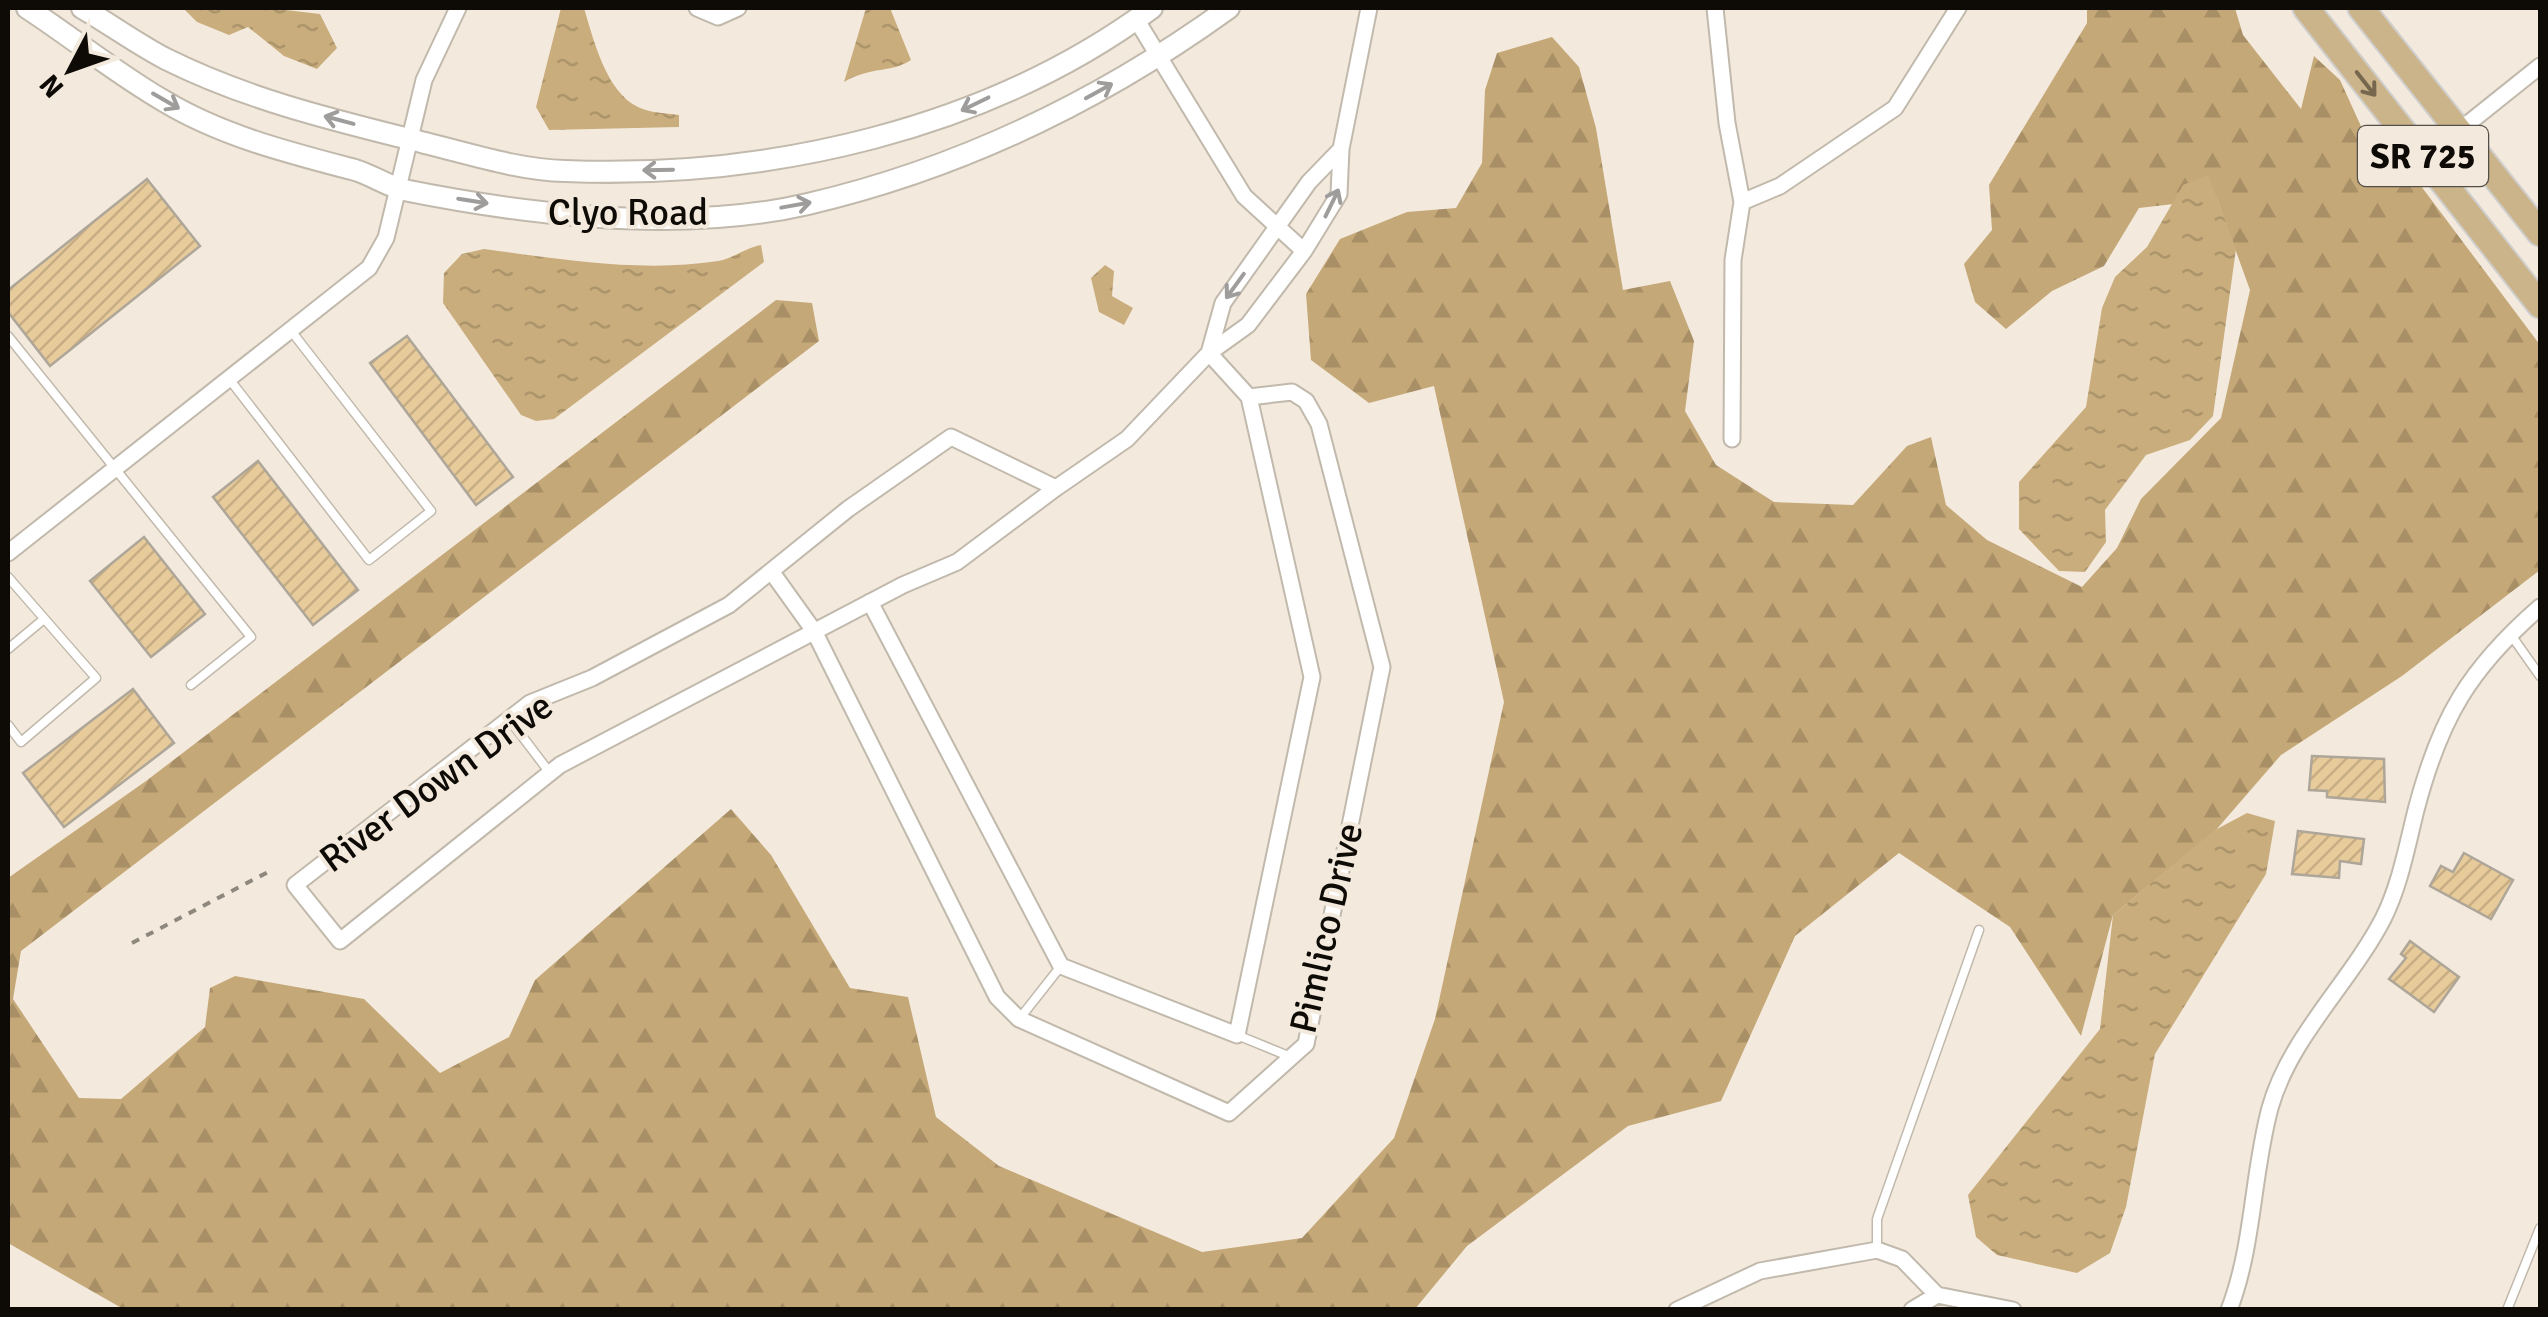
<svg xmlns="http://www.w3.org/2000/svg" width="2548" height="1317" viewBox="0 0 2548 1317" font-family="Signika,sans-serif">
<defs>
<pattern id="forest-firs" width="22" height="20" patternUnits="userSpaceOnUse" patternTransform="scale(2.5)"><rect width="22" height="20" fill="#c5a878"/><path d="M5 1l3.5 6h-7zM16 11l3.5 6h-7z" fill="#a88f66"/></pattern>
<pattern id="water-ripples" width="26" height="14" patternUnits="userSpaceOnUse" patternTransform="scale(2.5)"><rect width="26" height="14" fill="#caad7d"/><path d="M2 4q2-2 4 0t4 0M15 11q2-2 4 0t4 0" fill="none" stroke="#ac946b"/></pattern>
<pattern id="building-hatch" width="6" height="6" patternUnits="userSpaceOnUse" patternTransform="scale(2.5)"><rect width="6" height="6" fill="#e8cb9a"/><path d="M-1 1l2-2M0 6l6-6M5 7l2-2" fill="none" stroke="#c6ad83"/></pattern>
</defs>
<rect width="100%" height="100%" fill="#f3eadd"/>
<path fill="url(#forest-firs)" d="M 2087,8 L 2235,8 L 2243,35 L 2301,109 L 2314,56 L 2340,80 L 2370,146 L 2421,186 L 2540,345 L 2540,570 L 2402,676 L 2281,755 L 2216,830 L 2113,915 L 2081,1036 L 2010,927 L 1899,853 L 1795,936 L 1721,1101 L 1628,1126 L 1467,1246 L 1415,1309 L 125,1310 L 8,1243 L 8,878 L 146,781 L 776,300 L 812,303 L 819,341 L 21,951 L 13,999 L 79,1098 L 121,1099 L 205,1027 L 210,988 L 235,976 L 364,999 L 440,1073 L 509,1037 L 535,980 L 731,809 L 771,855 L 850,988 L 908,997 L 936,1117 L 999,1166 L 1202,1252 L 1302,1238 L 1394,1138 L 1435,1019 L 1504,702 L 1434,386 L 1369,403 L 1311,360 L 1306,294 L 1340,239 L 1407,212 L 1456,208 L 1482,163 L 1485,90 L 1497,53 L 1552,37 L 1579,67 L 1596,128 L 1623,290 L 1670,281 L 1694,341 L 1685,411 L 1716,465 L 1774,502 L 1853,505 L 1907,446 L 1931,437 L 1946,505 L 1987,540 L 2082,587 L 2117,548 L 2141,499 L 2221,418 L 2250,290 L 2217,199 L 2139,208 L 2104,266 L 2052,291 L 2006,329 L 1975,302 L 1964,264 L 1992,230 L 1989,185 L 2087,23 Z"/>
<path fill="url(#water-ripples)" d="M 183,8 L 269,8 L 320,14 L 337,48 L 317,69 L 284,56 L 248,27 L 229,35 L 197,22 Z
M 561,8 L 584,8 C 593,38 606,92 638,107 C 650,113 666,113 679,115 L 679,127 L 549,130 L 536,107 Z
M 866,8 L 890,8 L 911,60 C 892,73 871,66 844,82 Z
M 2208,175 L 2236,249 L 2213,416 L 2190,440 L 2146,455 L 2105,510 L 2106,542 L 2085,572 L 2059,571 L 2019,529 L 2019,482 L 2086,407 L 2102,308 L 2115,277 L 2147,247 L 2183,185 Z
M 761,245 L 764,262 L 554,419 L 536,421 L 521,415 L 443,303 L 444,273 L 462,254 L 484,249 C 560,259 641,273 718,261 C 732,259 745,248 761,245 Z
M 1105,265 L 1114,271 L 1112,296 L 1133,308 L 1124,325 L 1099,312 L 1091,278 Z
M 2247,813 L 2275,821 L 2266,874 L 2155,1054 L 2126,1207 L 2110,1253 L 2077,1273 L 1997,1255 L 1976,1237 L 1968,1195 L 2100,1029 L 2113,915 L 2215,830 Z"/>
<path fill="url(#building-hatch)" stroke="#aea699" stroke-width="2.5" d="M 147,179 L 200,246 L 50,366 L 8,312 L 8,290 Z
M 407,336 L 513,477 L 476,505 L 370,363 Z
M 258,461 L 358,590 L 313,625 L 213,497 Z
M 144,537 L 205,614 L 151,657 L 90,581 Z
M 133,689 L 174,743 L 64,827 L 23,773 Z
M 2312,756 L 2384,759 L 2385,802 L 2327,797 L 2327,791 L 2309,790 Z
M 2298,831 L 2364,839 L 2361,864 L 2340,861 L 2339,878 L 2292,874 Z
M 2464,853 L 2513,880 L 2491,919 L 2430,886 L 2441,866 L 2453,872 Z
M 2410,941 L 2459,977 L 2434,1012 L 2389,979 L 2406,958 L 2401,954 Z"/>
<g fill="none" stroke-linecap="round" stroke-linejoin="round">
<g stroke="#c1b9ac" stroke-width="11">
<path id="service" d="M 8,336 L 251,637 L 191,685
M 230,380 L 369,560 L 431,511 L 292,332
M 8,577 L 96,678 L 21,742 L 8,725
M 2511,635 L 2540,676
M 8,649 L 44,619
M 509,719 L 550,773
M 1020,1018 L 1061,966
M 1237,1035 L 1291,1057
M 1877,1250 L 1877,1219 L 1979,930
M 2507,1310 L 2540,1228"/>
</g>
<g stroke="#c1b9ac" stroke-width="19">
<path id="minor" d="M 697,8 L 718,17 L 738,8
M 1715,8 L 1727,123 L 1742,202 L 1733,260 L 1732,439
M 1136,19 L 1244,196 L 1304,251
M 2425,158 L 2540,66
M 1742,202 L 1780,186 L 1895,108 L 1958,8
M 1209,353 L 1223,303 L 1309,182 L 1341,149
M 1056,488 L 957,562 L 903,585 L 560,765 L 340,941 L 295,885 L 530,703 L 592,678 L 729,605 L 848,509 L 951,437 L 1056,488 L 1127,439 L 1209,353 L 1248,325 L 1304,251 L 1339,194 L 1341,149 L 1369,8
M 8,553 L 369,268 L 386,238 L 424,80 L 458,8
M 771,571 L 814,631 L 997,997 L 1019,1019 L 1229,1113 L 1306,1044 L 1382,667 L 1319,424 L 1306,401 L 1292,392 L 1249,397
M 870,602 L 1061,966 L 1237,1035 L 1312,677 L 1249,397 L 1209,353
M 1677,1310 L 1760,1271 L 1877,1250 L 1902,1259 L 1937,1295
M 1912,1310 L 1937,1295 L 2013,1310
M 2229,1310 C 2254,1245 2252,1175 2270,1108 C 2290,1037 2349,984 2383,919 C 2400,885 2407,846 2416,810 C 2440,718 2469,669 2540,607"/>
</g>
<g stroke="#c1b9ac" stroke-width="24">
<path id="tertiary" d="M 27,8 C 73,38 117,74 164,101 C 222,136 290,153 355,170 C 372,175 387,186 404,190 C 528,215 683,233 808,204 C 962,168 1103,99 1229,8
M 82,8 C 110,24 137,44 166,59 C 248,100 337,121 425,143 C 470,154 519,170 565,171 C 768,179 987,130 1152,8"/>
</g>
<g stroke="#cfcecd" stroke-width="29">
<path id="primary" d="M 2306,8 L 2540,305
M 2361,8 L 2540,233"/>
</g>
<path stroke="#8d877e" stroke-width="4" stroke-dasharray="8 8" stroke-linecap="butt" d="M 132,943 L 270,871"/>
<use href="#service" stroke="#fff" stroke-width="8"/>
<use href="#minor" stroke="#fff" stroke-width="15"/>
<use href="#tertiary" stroke="#fff" stroke-width="20"/>
<use href="#primary" stroke="#cbb489" stroke-width="25"/>
</g>
<defs><path id="oneway-shaft" d="M-6 0H5M1.5-3L5.5 0L1.5 3" fill="none" stroke-width="1.6" stroke-linecap="round" stroke-linejoin="round" transform="scale(2.5)"/></defs>
<use stroke="#76684e" href="#oneway-shaft" transform="translate(2366 84) rotate(52)"/>
<g stroke="#9f9d9c">
<use href="#oneway-shaft" transform="translate(1099 91) rotate(-29)"/>
<use href="#oneway-shaft" transform="translate(166 101) rotate(30)"/>
<use href="#oneway-shaft" transform="translate(975 104) rotate(154)"/>
<use href="#oneway-shaft" transform="translate(339 120) rotate(-165)"/>
<use href="#oneway-shaft" transform="translate(658 170) rotate(179)"/>
<use href="#oneway-shaft" transform="translate(473 201) rotate(9)"/>
<use href="#oneway-shaft" transform="translate(1332 203) rotate(-64)"/>
<use href="#oneway-shaft" transform="translate(796 205) rotate(-10)"/>
<use href="#oneway-shaft" transform="translate(1235 286) rotate(126)"/>
</g>
<g text-anchor="middle" stroke-width="8" stroke-linejoin="round" paint-order="stroke">
<rect fill="#f3eadd" stroke="#534e47" stroke-width="2.5" x="2358" y="126" width="130" height="60" rx="8"/>
<g font-size="35" font-weight="bold" fill="#0e0b07">
<text x="2423" y="168">SR 725</text>
</g>
<g font-size="38" fill="#0e0b07" stroke="#f3eadd">
<text x="628" y="225">Clyo Road</text>
<text transform="translate(436 782) rotate(-36)" y="13">River Down Drive</text>
<text transform="translate(1326 928) rotate(-77)" y="13">Pimlico Drive</text>
</g>
</g>
<rect width="2548" height="1317" fill="none" stroke="#0e0b07" stroke-width="20"/>
<g transform="translate(70 70) rotate(229)" stroke="#f3eadd" stroke-width="8" paint-order="stroke">
<path d="M0-8L18 38L0 25L-18 38Z" fill="#0e0b07"/>
<text y="-15" font-size="28" font-weight="bold" text-anchor="middle" fill="#0e0b07">N</text>
</g>
</svg>
